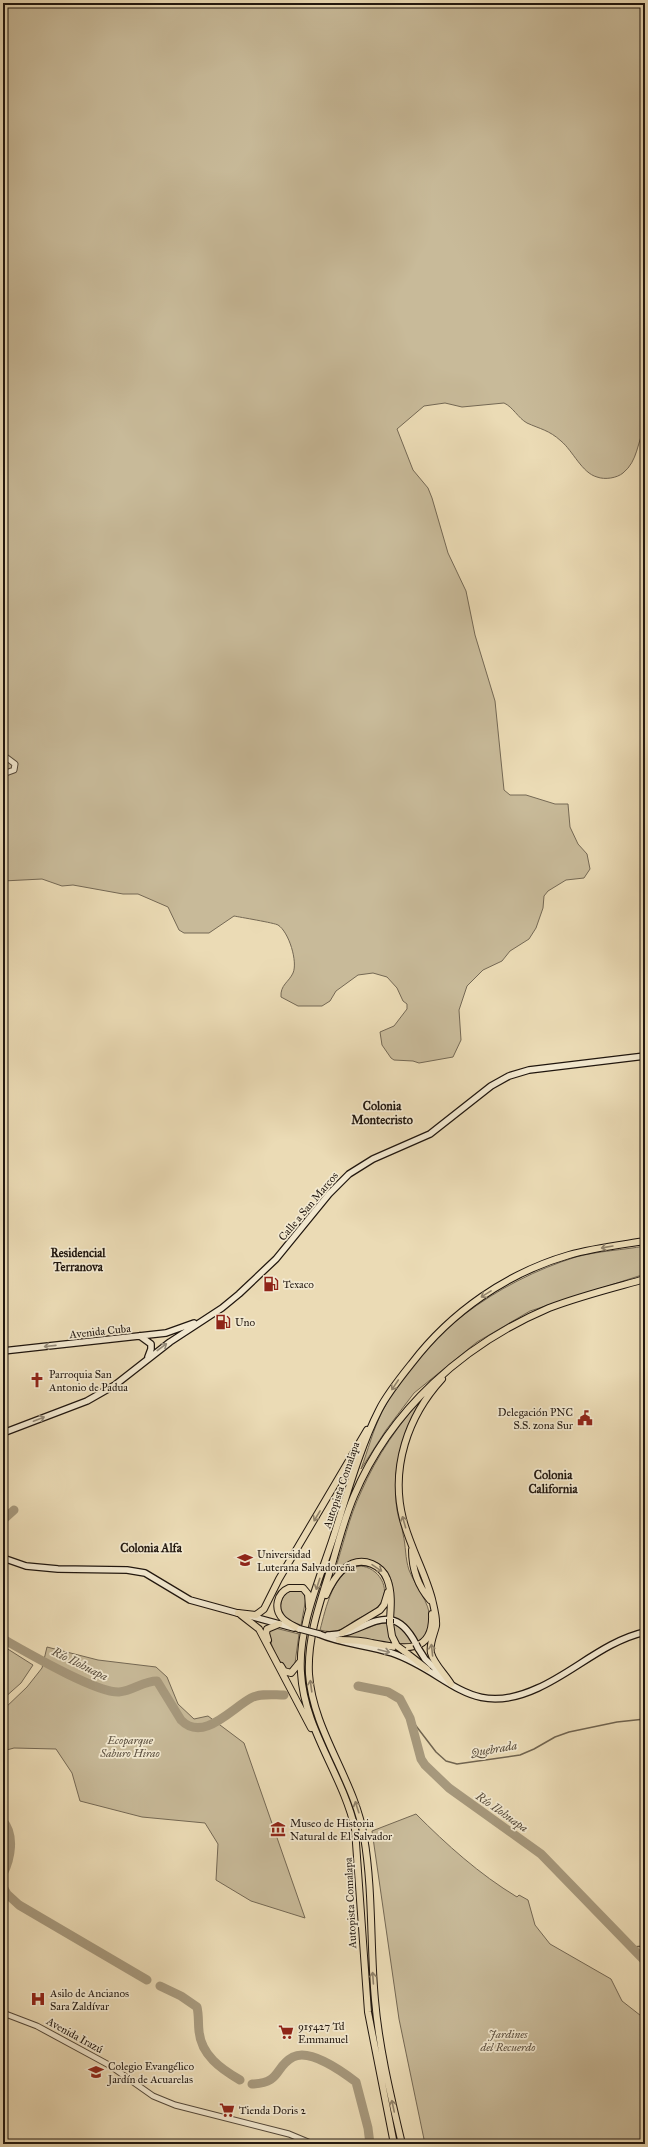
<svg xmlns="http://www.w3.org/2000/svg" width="648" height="2147" viewBox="0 0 648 2147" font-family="'IM FELL Great Primer',serif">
<rect width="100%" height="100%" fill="#ebdbb5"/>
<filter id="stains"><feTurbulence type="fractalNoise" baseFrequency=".005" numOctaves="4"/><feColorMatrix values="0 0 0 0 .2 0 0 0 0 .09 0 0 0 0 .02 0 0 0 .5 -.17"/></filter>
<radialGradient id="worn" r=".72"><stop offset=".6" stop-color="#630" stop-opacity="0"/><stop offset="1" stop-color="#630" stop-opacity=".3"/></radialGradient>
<path fill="#c8ba99" stroke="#746854" d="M 3,3 L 645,3 L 645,427 C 637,442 638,461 623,473 C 617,478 605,480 597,477 C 582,473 573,451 561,441 C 549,430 540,429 527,423 C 518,418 513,407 504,403 L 462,407 L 445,403 L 424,406 L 397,429 L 413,470 L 428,488 L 432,498 L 448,553 L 466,591 L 475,635 L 495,701 L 504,790 L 510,795 L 526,795 L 555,804 L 568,804 L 570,827 L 578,844 L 587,854 L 590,869 L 584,878 L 566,880 L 548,891 L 544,896 L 543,908 L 536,928 L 529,939 L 510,951 L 502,961 L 483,970 L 467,986 L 459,1010 L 461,1040 L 453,1057 L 419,1063 L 413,1061 L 394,1060 L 391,1058 L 382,1045 L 380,1032 L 394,1026 L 407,1009 L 407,1004 L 403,1001 L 397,988 L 387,977 L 373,973 L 358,975 L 336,991 L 330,1001 L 322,1006 L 298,1006 L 281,997 C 280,985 289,982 293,973 C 298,962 289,932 278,925 C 275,923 239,917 234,916 L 209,933 L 184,933 L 179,930 L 168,907 L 138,894 L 123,894 L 73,885 L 62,886 L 42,879 L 3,881 Z
M 645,1246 L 645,1274 L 530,1311 L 477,1342 L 414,1393 L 386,1430 L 361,1469 C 368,1450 373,1430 382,1412 C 419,1336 498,1281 576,1257 C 598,1251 623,1250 645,1246 Z
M 425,1395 C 403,1429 391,1469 397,1510 C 398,1518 402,1526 403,1534 C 406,1546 405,1558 409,1570 C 415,1586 430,1602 430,1620 C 430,1630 425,1637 418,1643 L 407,1625 L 392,1619 C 393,1598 398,1570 373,1561 C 366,1559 358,1558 351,1561 C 344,1564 340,1571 334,1573 C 343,1546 349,1517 361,1492 C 377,1455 399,1424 425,1395 Z
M 360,1566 C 378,1567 392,1588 380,1604 C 373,1613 362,1616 354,1621 C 341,1630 336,1634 320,1630 C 326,1608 333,1570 360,1566 Z
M 287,1590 L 301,1590 L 306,1598 L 301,1625 C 280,1619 275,1609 287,1590 Z
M 388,1623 L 393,1645 L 335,1638 C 354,1635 369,1623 388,1623 Z
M 392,1623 L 407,1632 L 414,1646 L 401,1647 L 395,1639 Z
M 275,1628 L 299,1634 L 295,1663 L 289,1670 C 281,1668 266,1638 270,1631 Z
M 3,1646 L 33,1665 L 21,1683 L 3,1699 Z
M 47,1647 L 98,1660 L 156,1667 L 167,1677 L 178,1704 L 194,1719 L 208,1716 L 244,1743 L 305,1918 L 251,1901 L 216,1880 L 218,1844 L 205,1823 L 142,1817 L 80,1801 L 72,1773 L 56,1749 L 14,1748 L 3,1751 L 3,1710 L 27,1687 L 42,1668 Z
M 416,1814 C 447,1845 479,1874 517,1897 L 519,1895 L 528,1900 L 535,1925 L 550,1944 L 611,1979 L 622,2001 L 645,2019 L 645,2144 L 425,2144 L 399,2019 L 372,1831 Z"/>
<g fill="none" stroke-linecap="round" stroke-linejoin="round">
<path stroke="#706450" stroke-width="1.5" d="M 410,1718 L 436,1752 L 446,1761 L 457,1764 L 520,1755 L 534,1749 L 555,1737 L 569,1732 L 617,1722 L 645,1719
M 632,1947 L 645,1946"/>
<path stroke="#a6987c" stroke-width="9" d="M 3,1520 L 14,1510
M 3,1639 C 26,1652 96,1693 119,1692 C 133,1691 143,1681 157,1681 L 181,1720 C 203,1743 232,1708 251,1698 C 261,1693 273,1695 284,1695
M 358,1686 L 388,1692 L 400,1699 L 410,1718 L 421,1759 L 425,1765 L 449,1788 L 541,1854 L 645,1961
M 3,1821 C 15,1835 11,1858 3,1874
M 3,1887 L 7,1894 L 19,1905 L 147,1980
M 160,1986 L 181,1996 L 197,2007 C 199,2016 198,2022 199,2031 C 201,2055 221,2069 240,2080
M 252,2084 C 282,2083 274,2067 293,2057 C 310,2048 343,2072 356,2082 L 368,2128 L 370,2144"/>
<g stroke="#534738" stroke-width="7">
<path id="tertiary" d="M 3,755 L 15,764 L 14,770 L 3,774
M 3,2013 L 37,2026 L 109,2065 L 153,2096 L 175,2105 L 289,2134 L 313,2144"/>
</g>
<g stroke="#20160e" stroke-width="8">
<path id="secondary" d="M 140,1336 L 151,1344 L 151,1349 L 148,1357
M 3,1351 L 166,1333 L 194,1323
M 3,1433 L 87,1401 L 115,1385 L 170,1342 L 222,1308 L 239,1294 L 276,1259 L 329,1194 L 349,1174 L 373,1159 L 430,1134 L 491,1086 L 509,1076 L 529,1070 L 645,1056
M 3,1558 L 26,1566 L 58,1569 L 127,1570 L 145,1573 L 190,1600 L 241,1614
M 250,1616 L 294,1628
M 319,1634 C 342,1644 368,1645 392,1653 C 450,1673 469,1720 538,1688 C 574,1672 605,1641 645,1632
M 328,1635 C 365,1636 390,1594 416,1644
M 418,1648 L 425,1659 L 442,1675"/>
</g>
<g stroke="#20160e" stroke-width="8">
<path id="trunk" d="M 442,1379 C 408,1416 390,1468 403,1519 C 410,1547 425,1572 432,1599 C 434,1608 437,1618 436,1626 C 434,1635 429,1644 431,1653 C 434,1664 445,1674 451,1684
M 412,1550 C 412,1568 418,1586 430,1600
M 326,1595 C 334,1577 349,1555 372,1564 C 379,1567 384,1571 387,1579 C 392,1591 391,1606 390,1619
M 238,1613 L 256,1615 L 264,1609 L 279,1579 L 367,1430
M 241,1615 L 259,1629 L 311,1728
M 390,1623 L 392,1636 L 397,1646
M 299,1629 C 294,1626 287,1623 283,1619 C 273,1609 277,1593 289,1588 L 303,1588 L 308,1594 L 309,1607
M 342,1633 L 380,1610 L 384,1605 L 388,1592
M 268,1640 L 266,1633 L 267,1629 L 279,1624
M 339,1640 C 350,1640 361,1640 372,1643 C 400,1648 434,1657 432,1614
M 404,1651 L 427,1669
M 281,1666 L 284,1671 L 291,1673 L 300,1662
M 394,2144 L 368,2012 L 355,1829 C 343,1775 304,1729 301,1673 C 298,1627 319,1581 333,1538 C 346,1498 360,1447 379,1410 C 387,1394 400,1378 412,1363 C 451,1312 507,1273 569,1255 C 593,1248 620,1245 645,1241
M 402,2144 C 391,2097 379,2048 375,2000 C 370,1946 373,1890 364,1837 C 355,1780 313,1732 309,1674 C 307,1635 322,1597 333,1561 C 339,1540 345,1517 354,1496 C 390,1410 464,1344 549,1308 C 580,1296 613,1288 645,1279"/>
</g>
<use href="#tertiary" stroke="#f2e8cf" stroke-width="5"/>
<use href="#secondary" stroke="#f2e8cf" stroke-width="5.5"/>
<use href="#trunk" stroke="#ebdbb5" stroke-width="6"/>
<g stroke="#20160e" stroke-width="8" stroke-linecap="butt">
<path id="secondary-bridge" d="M 300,1629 L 319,1634
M 416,1644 L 418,1648"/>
</g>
<g stroke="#20160e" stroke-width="8" stroke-linecap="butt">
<path id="trunk-bridge" d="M 390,1623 L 390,1619
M 397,1646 L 404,1651"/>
</g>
<use href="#secondary-bridge" stroke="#f2e8cf" stroke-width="5.5"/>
<use href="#trunk-bridge" stroke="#ebdbb5" stroke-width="6"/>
</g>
<defs><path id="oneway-shaft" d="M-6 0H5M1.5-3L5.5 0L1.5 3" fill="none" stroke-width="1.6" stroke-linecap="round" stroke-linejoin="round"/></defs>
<g stroke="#90826a">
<use href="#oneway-shaft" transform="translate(607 1247) rotate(170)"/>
<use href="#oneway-shaft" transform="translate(486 1294) rotate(148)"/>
<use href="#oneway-shaft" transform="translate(395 1385) rotate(124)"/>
<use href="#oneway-shaft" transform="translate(317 1516) rotate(121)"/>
<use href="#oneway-shaft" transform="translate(404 1522) rotate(-106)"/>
<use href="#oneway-shaft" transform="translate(377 1568) rotate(34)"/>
<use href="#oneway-shaft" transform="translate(318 1584) rotate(108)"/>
<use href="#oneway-shaft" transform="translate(432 1650) rotate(-96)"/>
<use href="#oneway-shaft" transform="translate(311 1686) rotate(-98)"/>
<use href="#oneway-shaft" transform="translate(357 1807) rotate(-108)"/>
<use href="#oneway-shaft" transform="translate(373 1978) rotate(-94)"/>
<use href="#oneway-shaft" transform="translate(393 2106) rotate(-102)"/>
</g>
<g stroke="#948a78">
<use href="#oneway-shaft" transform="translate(50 1346) rotate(174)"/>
<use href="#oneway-shaft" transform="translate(162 1347) rotate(-37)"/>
<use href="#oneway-shaft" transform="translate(39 1419) rotate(-21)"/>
<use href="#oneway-shaft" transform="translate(384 1651) rotate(14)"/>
</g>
<defs>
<g id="fuel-bare" transform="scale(1.2)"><path d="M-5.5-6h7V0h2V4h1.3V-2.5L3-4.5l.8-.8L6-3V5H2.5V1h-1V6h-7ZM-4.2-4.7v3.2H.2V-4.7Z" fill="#8f2418" stroke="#f2e8cf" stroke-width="2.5" paint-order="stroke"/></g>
<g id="church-bare" transform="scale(1.2)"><path d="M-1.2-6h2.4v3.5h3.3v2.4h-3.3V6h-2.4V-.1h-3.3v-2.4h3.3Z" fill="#8f2418" stroke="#f2e8cf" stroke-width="2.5" paint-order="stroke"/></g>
<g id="civic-bare" transform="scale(1.2)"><path d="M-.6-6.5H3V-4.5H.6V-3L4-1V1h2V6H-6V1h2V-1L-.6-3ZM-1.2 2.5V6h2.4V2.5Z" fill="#8f2418" stroke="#f2e8cf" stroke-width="2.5" paint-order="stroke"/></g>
<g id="university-bare" transform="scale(1.2)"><path d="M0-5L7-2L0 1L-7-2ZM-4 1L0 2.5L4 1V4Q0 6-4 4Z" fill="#8f2418" stroke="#f2e8cf" stroke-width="2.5" paint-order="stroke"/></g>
<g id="museum-bare" transform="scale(1.2)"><path d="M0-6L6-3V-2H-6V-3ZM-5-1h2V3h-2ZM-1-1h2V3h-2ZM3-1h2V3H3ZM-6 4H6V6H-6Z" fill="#8f2418" stroke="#f2e8cf" stroke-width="2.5" paint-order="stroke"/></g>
<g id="hospital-bare" transform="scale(1.2)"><path d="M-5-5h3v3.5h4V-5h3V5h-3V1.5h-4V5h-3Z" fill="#8f2418" stroke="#f2e8cf" stroke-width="2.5" paint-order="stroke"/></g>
<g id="supermarket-bare" transform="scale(1.2)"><path d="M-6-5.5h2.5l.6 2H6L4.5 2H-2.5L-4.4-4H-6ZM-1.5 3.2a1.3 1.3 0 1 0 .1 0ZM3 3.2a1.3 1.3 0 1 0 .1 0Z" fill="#8f2418" stroke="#f2e8cf" stroke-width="2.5" paint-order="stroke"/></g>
<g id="school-bare" transform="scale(1.2)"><path d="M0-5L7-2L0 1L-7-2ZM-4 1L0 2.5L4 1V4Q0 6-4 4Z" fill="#8f2418" stroke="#f2e8cf" stroke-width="2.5" paint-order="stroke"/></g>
</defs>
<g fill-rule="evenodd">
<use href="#fuel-bare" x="271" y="1284"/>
<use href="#fuel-bare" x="223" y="1322"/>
<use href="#church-bare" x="37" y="1380"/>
<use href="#civic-bare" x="585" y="1418"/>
<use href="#university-bare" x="245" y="1560"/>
<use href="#museum-bare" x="278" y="1829"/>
<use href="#hospital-bare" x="38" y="1999"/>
<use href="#supermarket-bare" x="286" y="2032"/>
<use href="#school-bare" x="96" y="2072"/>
<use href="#supermarket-bare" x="227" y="2110"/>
</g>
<g text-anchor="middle" stroke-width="3.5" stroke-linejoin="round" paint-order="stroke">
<g font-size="11" fill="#20160e" stroke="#f2e8cf">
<text transform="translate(308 1206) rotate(-50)" y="4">Calle a San Marcos</text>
<text transform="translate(100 1331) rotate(-6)" y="4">Avenida Cuba</text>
<text transform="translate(341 1485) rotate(-71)" y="4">Autopista Comalapa</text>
<text transform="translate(350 1903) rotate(-93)" y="4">Autopista Comalapa</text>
<text transform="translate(75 2035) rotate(29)" y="4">Avenida Irazú</text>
</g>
<g font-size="11" fill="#20160e" stroke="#f2e8cf" text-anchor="start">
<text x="283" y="1288">Texaco</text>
<text x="235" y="1326">Uno</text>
<text x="49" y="1378">Parroquia San<tspan x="49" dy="13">Antonio de Padua</tspan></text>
<text x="573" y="1416" text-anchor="end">Delegación PNC<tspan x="573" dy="13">S.S. zona Sur</tspan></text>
<text x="257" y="1558">Universidad<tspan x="257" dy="13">Luterana Salvadoreña</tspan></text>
<text x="290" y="1827">Museo de Historia<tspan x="290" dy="13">Natural de El Salvador</tspan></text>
<text x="50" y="1997">Asilo de Ancianos<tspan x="50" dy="13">Sara Zaldívar</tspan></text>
<text x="298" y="2030">915427 Td<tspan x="298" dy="13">Emmanuel</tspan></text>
<text x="108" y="2070">Colegio Evangélico<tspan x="108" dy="13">Jardín de Acuarelas</tspan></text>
<text x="239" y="2114">Tienda Doris 2</text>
</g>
<g font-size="11" font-style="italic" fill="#5b4f3f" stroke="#f2e8cf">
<text x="130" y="1744">Ecoparque<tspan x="130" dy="13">Saburo Hirao</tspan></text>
<text x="508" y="2038">Jardines<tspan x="508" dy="13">del Recuerdo</tspan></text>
</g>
<g font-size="12" font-weight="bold" fill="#20160e" stroke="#f2e8cf">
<text x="382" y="1110">Colonia<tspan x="382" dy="14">Montecristo</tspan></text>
<text x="78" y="1257">Residencial<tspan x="78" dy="14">Terranova</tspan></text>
<text x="553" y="1479">Colonia<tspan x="553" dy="14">California</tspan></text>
<text x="151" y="1552">Colonia Alfa</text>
</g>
<g font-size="12" font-style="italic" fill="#564a3a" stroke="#f2e8cf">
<text transform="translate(80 1664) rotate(26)" y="4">Río Ilohuapa</text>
<text transform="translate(494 1749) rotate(-10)" y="4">Quebrada</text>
<text transform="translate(502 1812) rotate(35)" y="4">Río Ilohuapa</text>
</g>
</g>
<rect width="648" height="2147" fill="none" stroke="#ebdbb5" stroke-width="16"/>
<rect x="4" y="4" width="640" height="2139" fill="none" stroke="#20160e" stroke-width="2"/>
<rect x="8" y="8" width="632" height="2131" fill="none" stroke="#20160e"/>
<rect width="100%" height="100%" filter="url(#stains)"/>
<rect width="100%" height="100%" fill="url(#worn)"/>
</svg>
